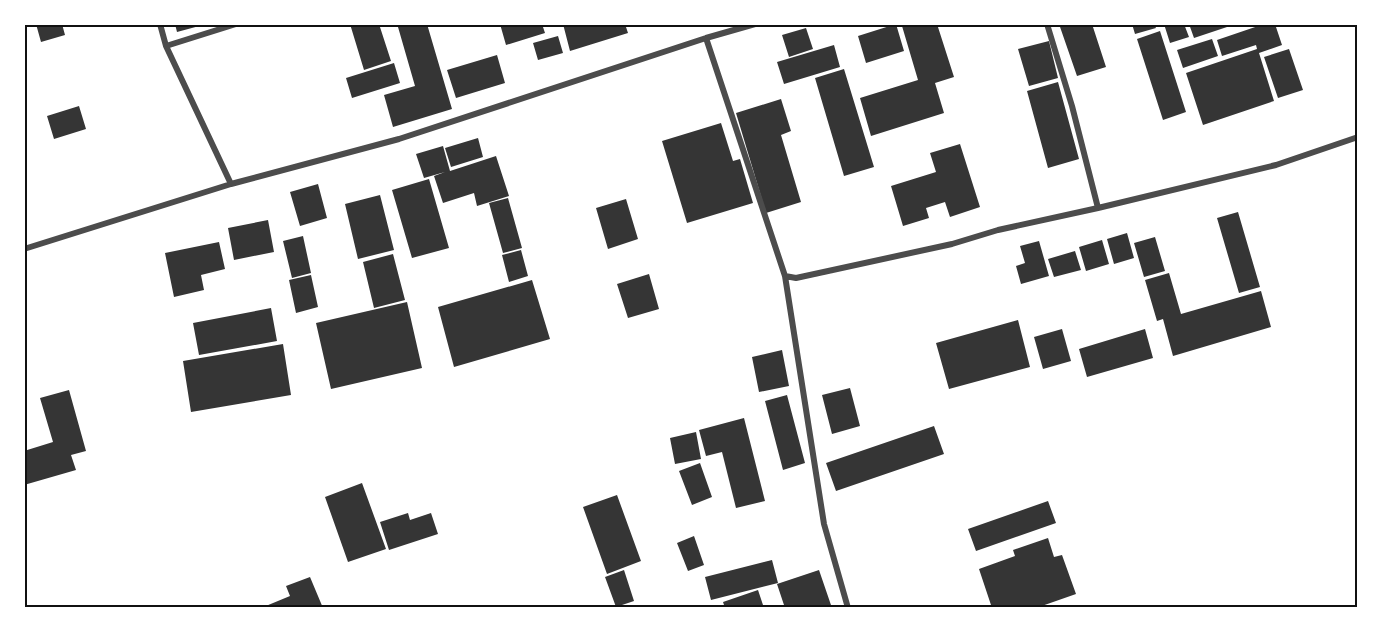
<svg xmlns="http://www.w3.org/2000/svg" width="1382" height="632" viewBox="0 0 1382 632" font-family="'Fira Sans',sans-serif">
<rect width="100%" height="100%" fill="#fff"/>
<path fill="#353535" d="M 36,24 L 62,24 L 65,35 L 41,42 Z
M 175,24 L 203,24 L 203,25 L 177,32 Z
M 350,24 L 379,24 L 391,61 L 364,70 Z
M 409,24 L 427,24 L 452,109 L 393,127 L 384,95 L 415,86 L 398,27 Z
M 500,24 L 542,24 L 545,33 L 506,45 Z
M 563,24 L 625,24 L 628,33 L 570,51 Z
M 896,24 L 904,51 L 866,63 L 858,36 Z
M 907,24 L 937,24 L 954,77 L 935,83 L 944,113 L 871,136 L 860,98 L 918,80 L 902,26 Z
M 1059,24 L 1092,24 L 1106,67 L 1077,76 Z
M 1132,24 L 1154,24 L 1156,28 L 1135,34 Z
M 1164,24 L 1184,24 L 1189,37 L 1170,43 Z
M 1189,24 L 1236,24 L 1194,38 Z
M 1264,24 L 1275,24 L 1282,45 L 1259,53 L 1274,101 L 1203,125 L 1186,73 L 1257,49 L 1256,45 L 1222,56 L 1217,40 Z
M 806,28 L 813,49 L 789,57 L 782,35 Z
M 1160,31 L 1186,112 L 1163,120 L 1137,39 Z
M 558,36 L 563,53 L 538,60 L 533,43 Z
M 1212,39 L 1218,56 L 1183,68 L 1177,50 Z
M 1049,41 L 1058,78 L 1029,86 L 1018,49 Z
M 834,45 L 840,67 L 784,84 L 777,62 Z
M 1289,49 L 1303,90 L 1278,98 L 1264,57 Z
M 497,55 L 505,83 L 456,98 L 447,70 Z
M 394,63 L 400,83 L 352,98 L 346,78 Z
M 844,69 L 874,167 L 844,176 L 815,78 Z
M 1058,82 L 1079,159 L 1048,168 L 1027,91 Z
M 781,99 L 791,131 L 781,135 L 801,202 L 766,213 L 736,113 Z
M 79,106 L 86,129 L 54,139 L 47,116 Z
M 721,123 L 733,161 L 740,159 L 753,203 L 687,223 L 662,141 Z
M 478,138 L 483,157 L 451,167 L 445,148 Z
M 960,144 L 980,207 L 950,217 L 945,202 L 926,208 L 929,218 L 903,226 L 891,186 L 936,172 L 930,153 Z
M 443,146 L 450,171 L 496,156 L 509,196 L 477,206 L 474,193 L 443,203 L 434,176 L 445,172 L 424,178 L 416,154 Z
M 429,179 L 449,248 L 412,258 L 392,190 Z
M 318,184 L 327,218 L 300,226 L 290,192 Z
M 380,195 L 394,250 L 358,259 L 345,204 Z
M 508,198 L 522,248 L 503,253 L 489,203 Z
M 626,199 L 638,239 L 608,249 L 596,208 Z
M 1238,212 L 1260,287 L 1239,293 L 1217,218 Z
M 268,220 L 274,252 L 234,260 L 228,228 Z
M 1127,233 L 1134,258 L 1114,264 L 1107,239 Z
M 303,236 L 311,273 L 292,278 L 283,241 Z
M 1155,237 L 1165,271 L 1144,277 L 1134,243 Z
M 1102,240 L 1109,264 L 1086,271 L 1079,247 Z
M 1039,241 L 1049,276 L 1021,284 L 1016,266 L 1025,263 L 1020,246 Z
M 219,242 L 225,269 L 201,275 L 204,290 L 174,297 L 165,253 Z
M 521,250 L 528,276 L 509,282 L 502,255 Z
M 1075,251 L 1081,270 L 1054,277 L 1048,259 Z
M 393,254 L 405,300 L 374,308 L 363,262 Z
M 1169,273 L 1181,314 L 1261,291 L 1271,327 L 1173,356 L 1163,319 L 1157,321 L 1145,280 Z
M 649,274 L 659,309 L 628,318 L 617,284 Z
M 311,275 L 318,307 L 296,313 L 289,280 Z
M 532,280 L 550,339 L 454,367 L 438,307 Z
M 407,302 L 422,368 L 331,389 L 316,323 Z
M 271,308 L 277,341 L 199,355 L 193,323 Z
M 1018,320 L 1030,367 L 949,389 L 936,343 Z
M 1062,329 L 1071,361 L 1043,369 L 1034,337 Z
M 1145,329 L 1153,358 L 1087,377 L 1079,349 Z
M 283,344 L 291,395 L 191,412 L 183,361 Z
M 782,350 L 789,386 L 759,392 L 752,357 Z
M 850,388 L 860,426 L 832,434 L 822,395 Z
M 69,390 L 86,451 L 71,455 L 76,470 L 24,485 L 24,451 L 53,442 L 40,398 Z
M 787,395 L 805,463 L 783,470 L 765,401 Z
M 744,418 L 765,501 L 736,508 L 722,452 L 706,456 L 699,430 Z
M 934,426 L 944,454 L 836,491 L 826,463 Z
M 696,432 L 701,459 L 675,464 L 670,438 Z
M 700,463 L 712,497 L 692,505 L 679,471 Z
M 362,483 L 386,549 L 348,562 L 325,497 Z
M 617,495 L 641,561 L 607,574 L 583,507 Z
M 1048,501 L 1056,523 L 976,551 L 968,529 Z
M 408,513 L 410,520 L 431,513 L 438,534 L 389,550 L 380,522 Z
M 694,536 L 704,565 L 688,571 L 677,543 Z
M 1048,538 L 1054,557 L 1062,555 L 1076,594 L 1036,608 L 992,608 L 979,569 L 1015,556 L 1013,550 Z
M 772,560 L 778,583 L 711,600 L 705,577 Z
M 624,570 L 634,601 L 616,607 L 605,577 Z
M 819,570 L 832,608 L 785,608 L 777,584 Z
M 310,577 L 323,608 L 261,608 L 290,596 L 286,586 Z
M 758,590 L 764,608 L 725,608 L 723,602 Z"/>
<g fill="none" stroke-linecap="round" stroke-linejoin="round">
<path stroke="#4c4c4c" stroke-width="6" d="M 160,24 L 166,46 L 231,184
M 706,38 L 785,276 L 824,524 L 848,608
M 166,46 L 236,24
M 1098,208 L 1276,165 L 1358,137
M 24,249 L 231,184 L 399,139 L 706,38 L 755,24
M 785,276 L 796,278 L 952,244 L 998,230 L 1098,208 L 1072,106 L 1047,24"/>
</g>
<rect width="1382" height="632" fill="none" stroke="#ffffff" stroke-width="51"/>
<rect x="26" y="26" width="1330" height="580" fill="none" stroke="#111" stroke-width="2"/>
</svg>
